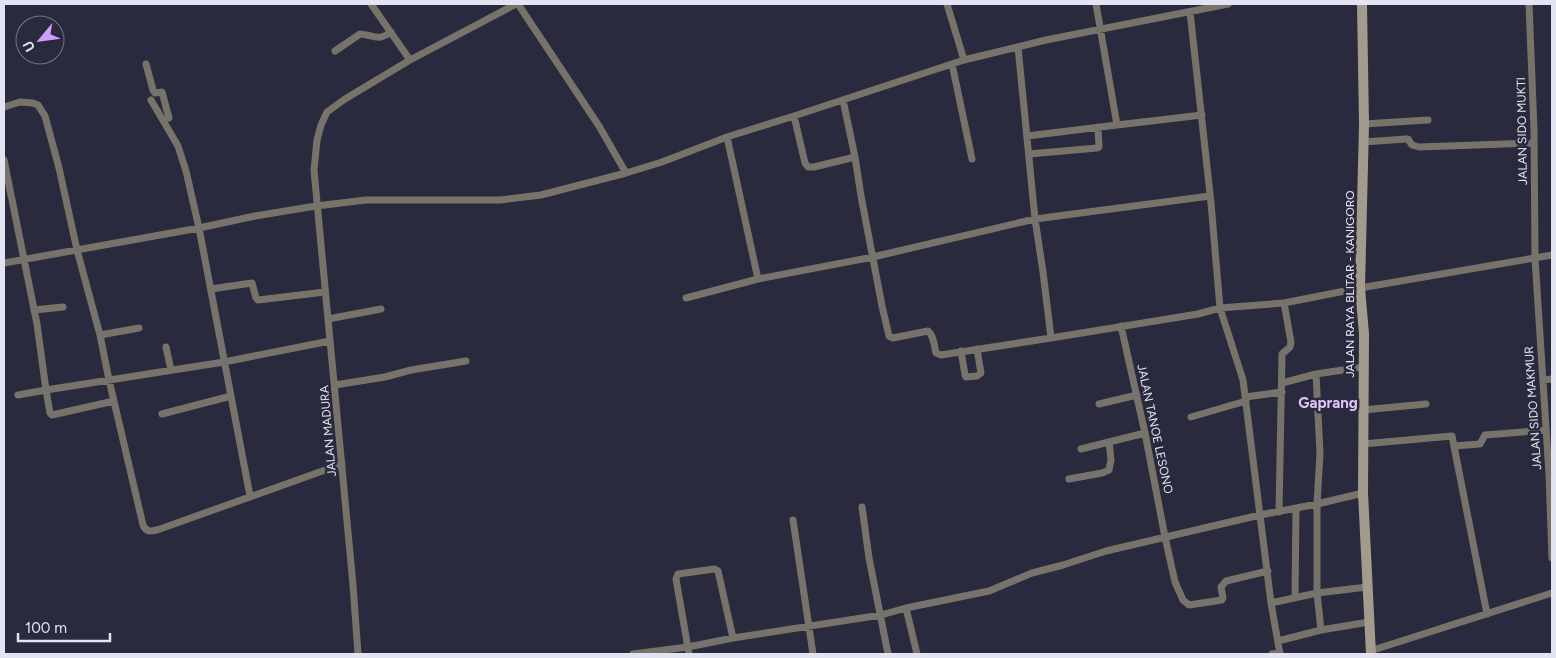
<svg xmlns="http://www.w3.org/2000/svg" width="1556" height="658" viewBox="0 0 1556 658" font-family="Figtree,sans-serif">
<rect width="100%" height="100%" fill="#2a2a3e"/>
<g fill="none" stroke-linecap="round" stroke-linejoin="round">
<path stroke="#78736a" stroke-width="7" d="M 518,4 L 599,126 L 626,173
M 947,4 L 964,60
M 1096,4 L 1117,125 L 1202,115
M 1529,4 L 1534,130 L 1535,258 L 1549,474 L 1552,558
M 1190,12 L 1211,203 L 1220,308 L 1243,380 L 1271,603 L 1280,654
M 1018,47 L 1035,219 L 1043,272 L 1051,338 L 1198,314 L 1220,308 L 1284,303 L 1360,288 L 1552,255
M 335,51 L 360,34 C 374,35 377,42 391,32
M 410,60 L 516,4
M 146,64 L 153,90 L 155,93 L 162,92 L 169,118
M 952,64 L 972,159
M 151,100 L 178,146 L 186,171 L 199,228 L 250,496
M 843,100 L 855,157 L 861,196 L 882,306 L 889,336 L 893,338 L 928,331 C 934,336 934,345 936,353 L 941,355 L 1051,338
M 4,107 L 20,102 L 33,103 L 38,105 L 45,116 L 59,168 L 77,250 L 100,335 L 109,380 L 143,525 C 147,534 153,531 160,529 L 342,464
M 794,116 L 805,163 L 808,167 L 814,167 L 855,157
M 1364,124 L 1428,120
M 1027,136 L 1117,125
M 727,137 L 758,279 L 873,257 L 1035,219 L 1210,196
M 1363,142 L 1406,139 L 1408,139 L 1412,145 L 1419,147 L 1534,143
M 1029,154 L 1097,148 L 1099,147 L 1098,127
M 4,160 L 37,324 L 46,390 L 224,362 L 330,341
M 4,263 L 199,228 L 255,216 L 316,206 L 366,200 L 500,200 L 541,195 L 626,173 L 662,162 L 727,137 L 794,116 L 964,60 L 1046,40 L 1228,4
M 211,289 L 252,283 L 256,298 L 258,300 L 325,292
M 686,298 L 758,279
M 34,310 L 63,307
M 328,319 L 381,309
M 1121,326 L 1145,433 L 1165,537 L 1175,582 L 1183,600 L 1189,605 L 1222,600 L 1223,598 L 1221,587 L 1226,581 L 1268,571
M 100,335 L 139,328
M 166,347 L 171,370
M 961,351 L 965,375 L 966,377 L 977,376 L 981,373 L 977,349
M 1316,374 L 1320,454 L 1317,504 L 1317,593 L 1321,630 L 1369,622
M 1543,380 L 1552,379
M 1282,383 L 1316,374 L 1363,367
M 335,385 L 385,377 L 411,370 L 466,361
M 18,395 L 46,390 L 50,413 L 52,415 L 114,401
M 1245,397 L 1282,392
M 1099,404 L 1137,395
M 1363,410 L 1426,404
M 162,414 L 231,396
M 1191,417 L 1246,401
M 1363,444 L 1452,436 L 1487,614
M 1454,446 L 1480,444 L 1485,435 L 1546,430
M 1081,449 L 1145,433
M 1069,479 L 1102,473 L 1109,470 L 1111,460 L 1109,442
M 862,507 L 869,558 L 888,654
M 1279,512 L 1282,354 L 1290,347 L 1291,342 L 1284,303
M 793,520 L 813,654
M 1295,598 L 1296,508
M 1271,603 L 1317,593 L 1367,587
M 906,608 L 917,654
M 1278,641 L 1321,630
M 1370,651 L 1552,593
M 358,654 L 353,585 L 314,170 L 317,140 L 321,125 L 327,112 L 345,99 L 410,60 L 371,4
M 633,654 L 688,647 L 733,638 L 881,615 L 906,608 L 989,591 L 1032,573 L 1063,565 L 1106,551 L 1260,515 L 1317,504 L 1363,493
M 689,654 L 676,579 L 678,574 L 714,569 L 718,571 L 733,638
M 1272,654 L 1280,653"/>
<path stroke="#a39b8b" stroke-width="10" d="M 1362,4 L 1364,124 L 1360,288 L 1364,334 L 1363,493 L 1371,654"/>
</g>
<g text-anchor="middle" stroke-width="5" stroke-linejoin="round" paint-order="stroke">
<g font-size="12" fill="#e3e4f1" stroke="#2a2a3e">
<text transform="translate(1522 131) rotate(-91)" y="4">JALAN SIDO MUKTI</text>
<text transform="translate(1350 284) rotate(-90)" y="4">JALAN RAYA BLITAR - KANIGORO</text>
<text transform="translate(1533 408) rotate(-94)" y="4">JALAN SIDO MAKMUR</text>
<text transform="translate(1155 429) rotate(78)" y="4">JALAN TANOE LESONO</text>
<text transform="translate(328 431) rotate(-95)" y="4">JALAN MADURA</text>
</g>
<g font-size="15" font-weight="bold" fill="#e1c3fa" stroke="#2a2a3e">
<text x="1328" y="408">Gaprang</text>
</g>
</g>
<rect width="1556" height="658" fill="none" stroke="#e3e4f1" stroke-width="10"/>
<g transform="translate(40 40) rotate(241)"><circle r="24" fill="#2a2a3e" stroke="#747486"/>
<path d="M0-4L9 19L0 12L-9 19Z" fill="#d29cfd"/>
<text y="-8" font-size="14" font-weight="bold" text-anchor="middle" fill="#e3e4f1">U</text>
</g>
<path d="M18 633v8h92v-8" fill="none" stroke="#e3e4f1" stroke-width="2.5"/>
<text x="25" y="633" font-size="15" fill="#e3e4f1" stroke="#2a2a3e" stroke-width="4" paint-order="stroke">100 m</text>
</svg>
